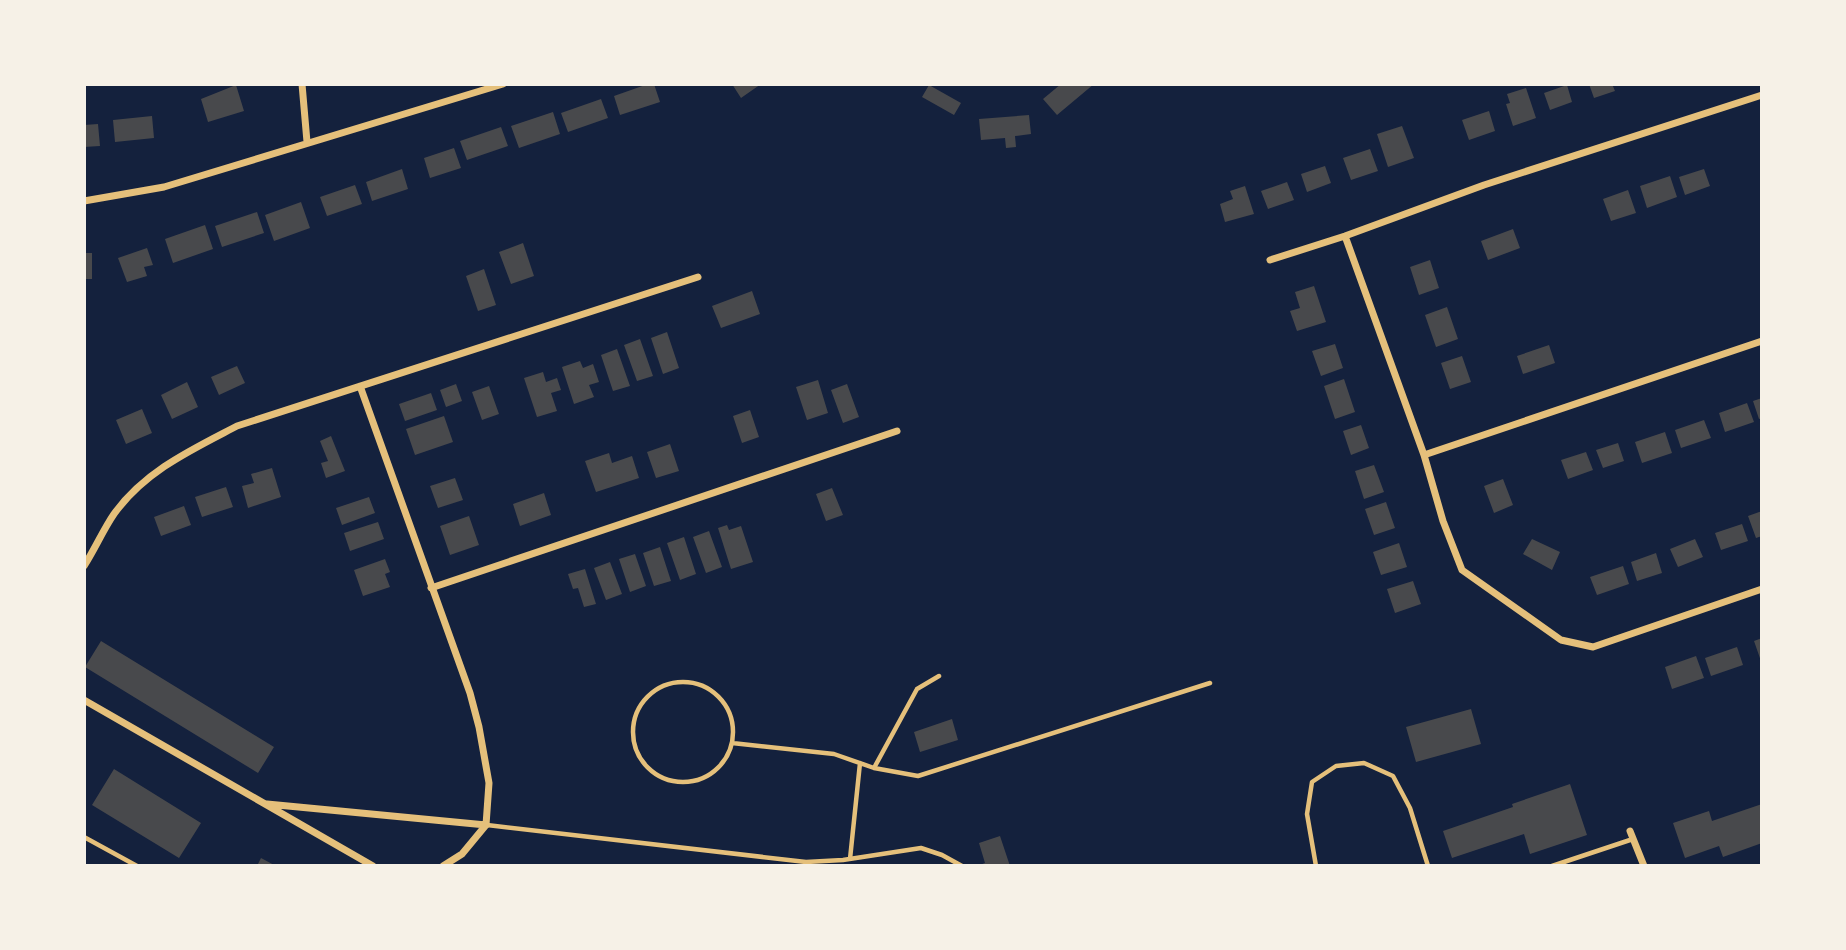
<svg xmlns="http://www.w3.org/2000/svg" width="1846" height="950" viewBox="0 0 1846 950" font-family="'Source Sans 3',sans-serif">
<rect width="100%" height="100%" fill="#14213d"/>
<path fill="#48494c" d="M 648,84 L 654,84 L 660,102 L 620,115 L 614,96 Z
M 732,84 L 761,84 L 741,98 Z
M 1061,84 L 1094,84 L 1057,115 L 1043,99 Z
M 1589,84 L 1612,84 L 1615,91 L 1594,98 Z
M 236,85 L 244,111 L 208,122 L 201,99 Z
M 929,85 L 961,103 L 954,115 L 922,97 Z
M 1567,85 L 1572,102 L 1550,110 L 1544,93 Z
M 1526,88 L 1536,118 L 1513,126 L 1506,104 L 1510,103 L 1507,94 Z
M 601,99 L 608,118 L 568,132 L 561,113 Z
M 1489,111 L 1495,131 L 1469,140 L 1462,120 Z
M 553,112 L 560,134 L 519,148 L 511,126 Z
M 1029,115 L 1031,134 L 1015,136 L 1016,147 L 1006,148 L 1005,138 L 981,140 L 979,119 Z
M 152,116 L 154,138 L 115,142 L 113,120 Z
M 98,124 L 100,146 L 84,147 L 84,125 Z
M 1402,126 L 1414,158 L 1388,167 L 1377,134 Z
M 501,127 L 508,146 L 467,160 L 460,141 Z
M 454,148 L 461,168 L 430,178 L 424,158 Z
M 1370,149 L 1378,171 L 1351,180 L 1343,158 Z
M 1325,166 L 1331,183 L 1307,192 L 1301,174 Z
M 402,169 L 408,189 L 372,201 L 366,182 Z
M 1704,169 L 1710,186 L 1685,195 L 1679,177 Z
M 1670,176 L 1677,197 L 1647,208 L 1640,186 Z
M 1287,182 L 1294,200 L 1268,209 L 1261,191 Z
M 355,185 L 362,204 L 327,216 L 320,197 Z
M 1245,186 L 1254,214 L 1225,222 L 1220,204 L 1233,199 L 1230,191 Z
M 1628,190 L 1636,213 L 1611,221 L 1603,199 Z
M 301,202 L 310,228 L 274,241 L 265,215 Z
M 257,212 L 264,233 L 222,247 L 215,226 Z
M 205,225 L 213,249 L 173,263 L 165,239 Z
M 1513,229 L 1520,248 L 1488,260 L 1481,241 Z
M 523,243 L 534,276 L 511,284 L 499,252 Z
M 147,248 L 153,265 L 144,267 L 147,276 L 127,282 L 118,258 Z
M 84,253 L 92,253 L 92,279 L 84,279 Z
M 1430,260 L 1439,288 L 1419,295 L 1410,267 Z
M 484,269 L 496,305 L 478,311 L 466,276 Z
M 1314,286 L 1326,322 L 1297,331 L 1290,311 L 1300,308 L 1295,292 Z
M 752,291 L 760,314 L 721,328 L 712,306 Z
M 1447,307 L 1458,339 L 1436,347 L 1425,315 Z
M 667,332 L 679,368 L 663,374 L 651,338 Z
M 640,339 L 653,376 L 637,381 L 624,345 Z
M 1335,344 L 1343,368 L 1321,376 L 1312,351 Z
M 1549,345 L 1555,363 L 1523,374 L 1517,356 Z
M 617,349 L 630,386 L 613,391 L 601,355 Z
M 1462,356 L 1471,382 L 1450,389 L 1441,363 Z
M 580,361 L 583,368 L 593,364 L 599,382 L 589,385 L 594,397 L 574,404 L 562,367 Z
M 237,366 L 245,383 L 219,395 L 211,377 Z
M 543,372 L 546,382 L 557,378 L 561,390 L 551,393 L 557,411 L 537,417 L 524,378 Z
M 1344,379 L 1355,412 L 1335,419 L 1324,386 Z
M 818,380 L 828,413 L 807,420 L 796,387 Z
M 187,382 L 198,407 L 172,419 L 161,395 Z
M 456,384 L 462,401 L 446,407 L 440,390 Z
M 847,384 L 859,417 L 843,423 L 831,390 Z
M 489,386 L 499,414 L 482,420 L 472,392 Z
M 431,393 L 437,410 L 405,421 L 399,404 Z
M 1762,398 L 1762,418 L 1759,419 L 1753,401 Z
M 1747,403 L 1754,422 L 1725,432 L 1719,413 Z
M 142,409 L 152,433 L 126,444 L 116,420 Z
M 750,410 L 759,437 L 742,443 L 733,416 Z
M 444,416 L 453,442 L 415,455 L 406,429 Z
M 1704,420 L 1711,438 L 1681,448 L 1675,430 Z
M 1361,425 L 1369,448 L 1351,455 L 1343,431 Z
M 1665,432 L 1672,453 L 1642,463 L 1635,442 Z
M 331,436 L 345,471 L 326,478 L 321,463 L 328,461 L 320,441 Z
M 1618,443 L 1624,461 L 1603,468 L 1596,450 Z
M 670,444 L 679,471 L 656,478 L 647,452 Z
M 1586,452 L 1593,470 L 1568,479 L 1561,460 Z
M 609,453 L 612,463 L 632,456 L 639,478 L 596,492 L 585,461 Z
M 1374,465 L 1384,492 L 1364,499 L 1355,471 Z
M 272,468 L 281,497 L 248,508 L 242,486 L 254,483 L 251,474 Z
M 455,478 L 463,500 L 438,508 L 430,486 Z
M 1503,479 L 1513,505 L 1494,513 L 1484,486 Z
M 226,487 L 233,507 L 202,517 L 195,497 Z
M 832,488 L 843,515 L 826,521 L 816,494 Z
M 544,493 L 551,515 L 520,526 L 513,504 Z
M 369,497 L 375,513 L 342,525 L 336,508 Z
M 1386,502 L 1395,528 L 1374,535 L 1365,509 Z
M 184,506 L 191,525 L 161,536 L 154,517 Z
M 1762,511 L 1762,536 L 1756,538 L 1748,516 Z
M 469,516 L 479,545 L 450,555 L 440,526 Z
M 378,522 L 384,539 L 350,551 L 344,533 Z
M 1742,524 L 1748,541 L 1721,550 L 1715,533 Z
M 727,525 L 729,530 L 741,526 L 753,562 L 731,569 L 718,528 Z
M 709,531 L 722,567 L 706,573 L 693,537 Z
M 684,537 L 696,574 L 680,580 L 667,543 Z
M 1532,539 L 1560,552 L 1552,570 L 1523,554 Z
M 1695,539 L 1703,557 L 1678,567 L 1670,549 Z
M 1399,543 L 1407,567 L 1381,575 L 1373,552 Z
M 660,547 L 671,581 L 654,586 L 643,553 Z
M 1656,553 L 1662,573 L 1637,581 L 1631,562 Z
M 635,554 L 646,586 L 630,592 L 619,559 Z
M 385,559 L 390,572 L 385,574 L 390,587 L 363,596 L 354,570 Z
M 610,562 L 622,594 L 606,600 L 594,568 Z
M 1623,566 L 1629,584 L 1597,595 L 1590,577 Z
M 585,569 L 596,604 L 584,607 L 578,588 L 573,589 L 568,574 Z
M 1413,581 L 1421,604 L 1395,613 L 1387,589 Z
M 1762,638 L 1762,664 L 1754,641 Z
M 101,641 L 274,747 L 258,773 L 85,667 Z
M 1737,647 L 1743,665 L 1711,676 L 1705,658 Z
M 1696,656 L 1704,678 L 1672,689 L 1665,667 Z
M 1471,709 L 1481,744 L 1416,762 L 1406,727 Z
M 952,719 L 958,740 L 920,752 L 914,732 Z
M 114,769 L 201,823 L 179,858 L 92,805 Z
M 1570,784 L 1587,835 L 1530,854 L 1524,834 L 1452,858 L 1443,831 L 1513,807 L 1512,804 Z
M 1762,804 L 1762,843 L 1723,857 L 1719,846 L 1685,858 L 1673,823 L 1709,811 L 1712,821 Z
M 1000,836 L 1010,866 L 977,866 L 985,863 L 979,843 Z
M 261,858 L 276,866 L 257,866 Z"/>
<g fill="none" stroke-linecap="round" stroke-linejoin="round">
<path stroke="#e5c07b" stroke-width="4.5" d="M633 732a50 50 0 1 1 100 0a50 50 0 1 1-100 0Z
M 732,743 L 834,754 L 874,768 L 918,776 L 1210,683
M 874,768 L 917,689 L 939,676
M 487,825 L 806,862 L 843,860 L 921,848 L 942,855 L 962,866
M 84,837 L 137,866
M 850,859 L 860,763
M 1316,866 L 1307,814 L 1312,782 L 1336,766 L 1364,763 L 1393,776 L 1410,808 L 1428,866
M 1552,866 L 1633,839"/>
<path stroke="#e5c07b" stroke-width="7" d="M 302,84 L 307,142
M 84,201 L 164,187 L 503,84
M 1345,236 L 1424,455 L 1443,521 L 1462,570 L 1561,640 L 1593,647 L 1762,589
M 1270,260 L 1345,236 L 1484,185 L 1762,95
M 360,386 L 470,693 L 479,727 L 489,783 L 486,825 L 462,854 L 443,866
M 1424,455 L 1762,341
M 84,566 C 95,549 103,530 114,514 C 145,471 191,450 237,426 L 698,277
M 431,588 L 897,431
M 84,700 L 373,866
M 267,804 L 486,825
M 1630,831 L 1644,866"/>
</g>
<rect width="1846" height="950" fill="none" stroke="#f6f1e7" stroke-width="172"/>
</svg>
